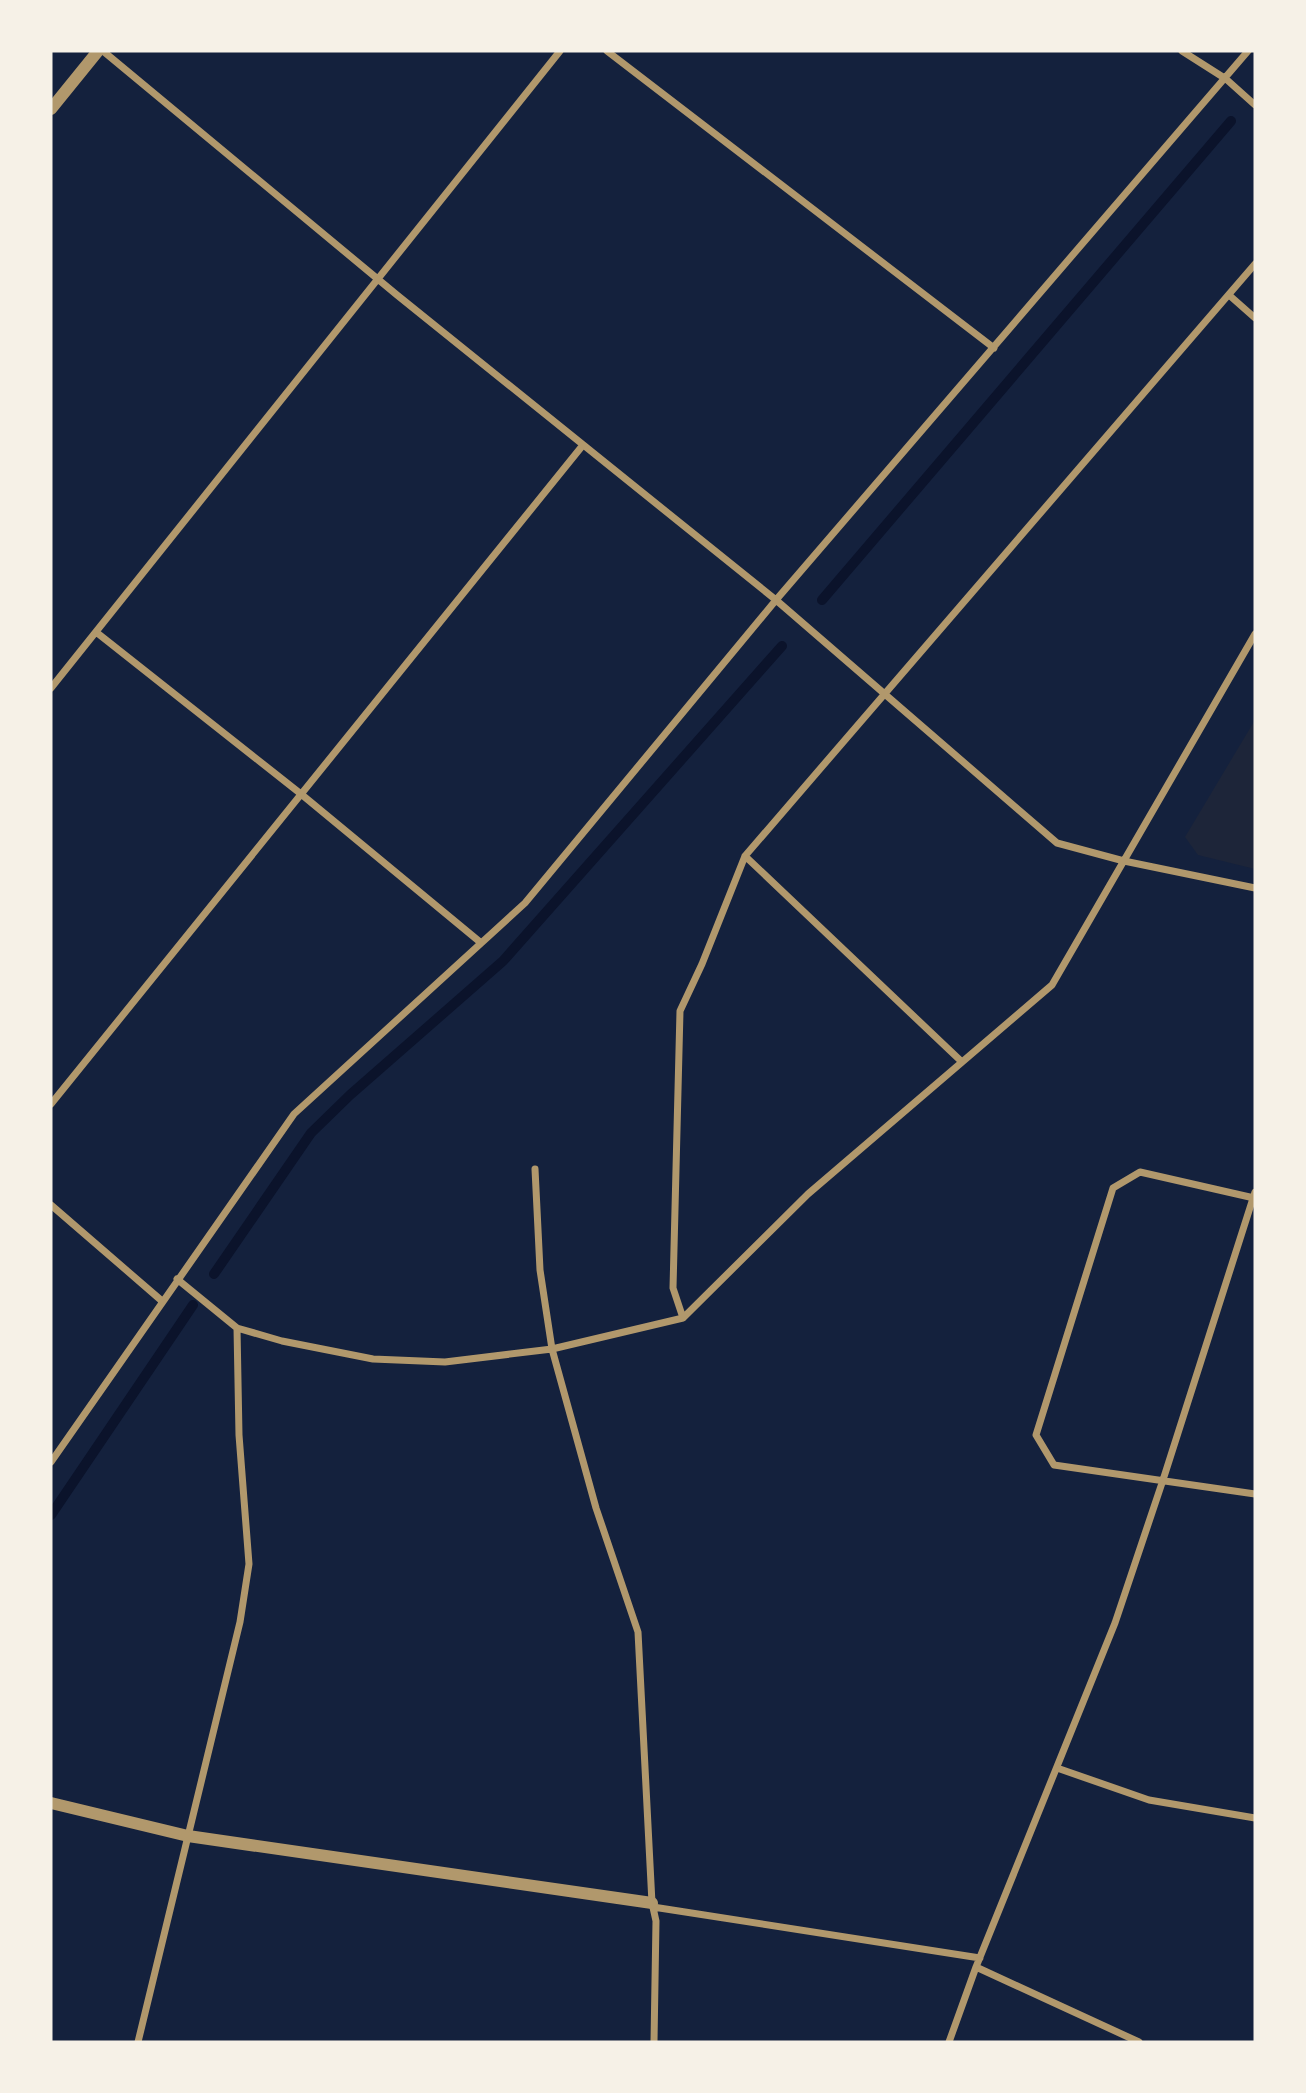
<svg xmlns="http://www.w3.org/2000/svg" width="1306" height="2093" viewBox="0 0 1306 2093" font-family="'Open Sans',sans-serif">
<rect width="100%" height="100%" fill="#14213d"/>
<path fill="#1d2539" d="M 1255,720 L 1255,869 L 1198,855 L 1185,837 Z"/>
<g fill="none" stroke-linecap="round" stroke-linejoin="round">
<path stroke="#0b132b" stroke-width="10" d="M 822,600 L 1231,121
M 214,1274 L 311,1133 L 350,1095 L 503,961 L 782,646
M 51,1515 L 193,1305"/>
<path stroke="#b1986c" stroke-width="7" d="M 103,51 L 397,295 L 776,600 L 1057,843 L 1124,861 L 1255,888
M 607,51 L 994,348
M 1182,51 L 1226,79 L 1255,105
M 1229,295 L 1255,318
M 96,632 L 301,794 L 480,942
M 51,688 L 560,51
M 745,856 L 962,1062
M 51,1104 L 583,445
M 535,1169 L 540,1270 L 552,1349 L 596,1508 L 638,1632 L 652,1903 L 656,1921 L 654,2042
M 1254,1198 L 1140,1172 L 1113,1188 L 1036,1435 L 1054,1465 L 1255,1494
M 51,1205 L 162,1301
M 177,1279 L 237,1328 L 282,1341 L 373,1359 L 445,1362 L 552,1349 L 683,1318 L 808,1194 L 1052,985 L 1255,634
M 683,1318 L 673,1288 L 680,1011 L 702,964 L 745,856 L 1255,264
M 51,1462 L 294,1114 L 525,903 L 776,600 L 1248,51
M 1057,1768 L 1149,1800 L 1255,1818
M 653,1907 L 980,1958
M 976,1967 L 1139,2042
M 138,2042 L 240,1622 L 249,1564 L 239,1435 L 237,1328
M 949,2042 L 976,1967 L 1115,1623 L 1163,1480 L 1255,1192"/>
<path stroke="#b1986c" stroke-width="12" d="M 51,109 L 98,51
M 51,1803 L 188,1836 L 652,1903"/>
</g>
<rect width="1306" height="2093" fill="none" stroke="#f6f1e7" stroke-width="105"/>
</svg>
